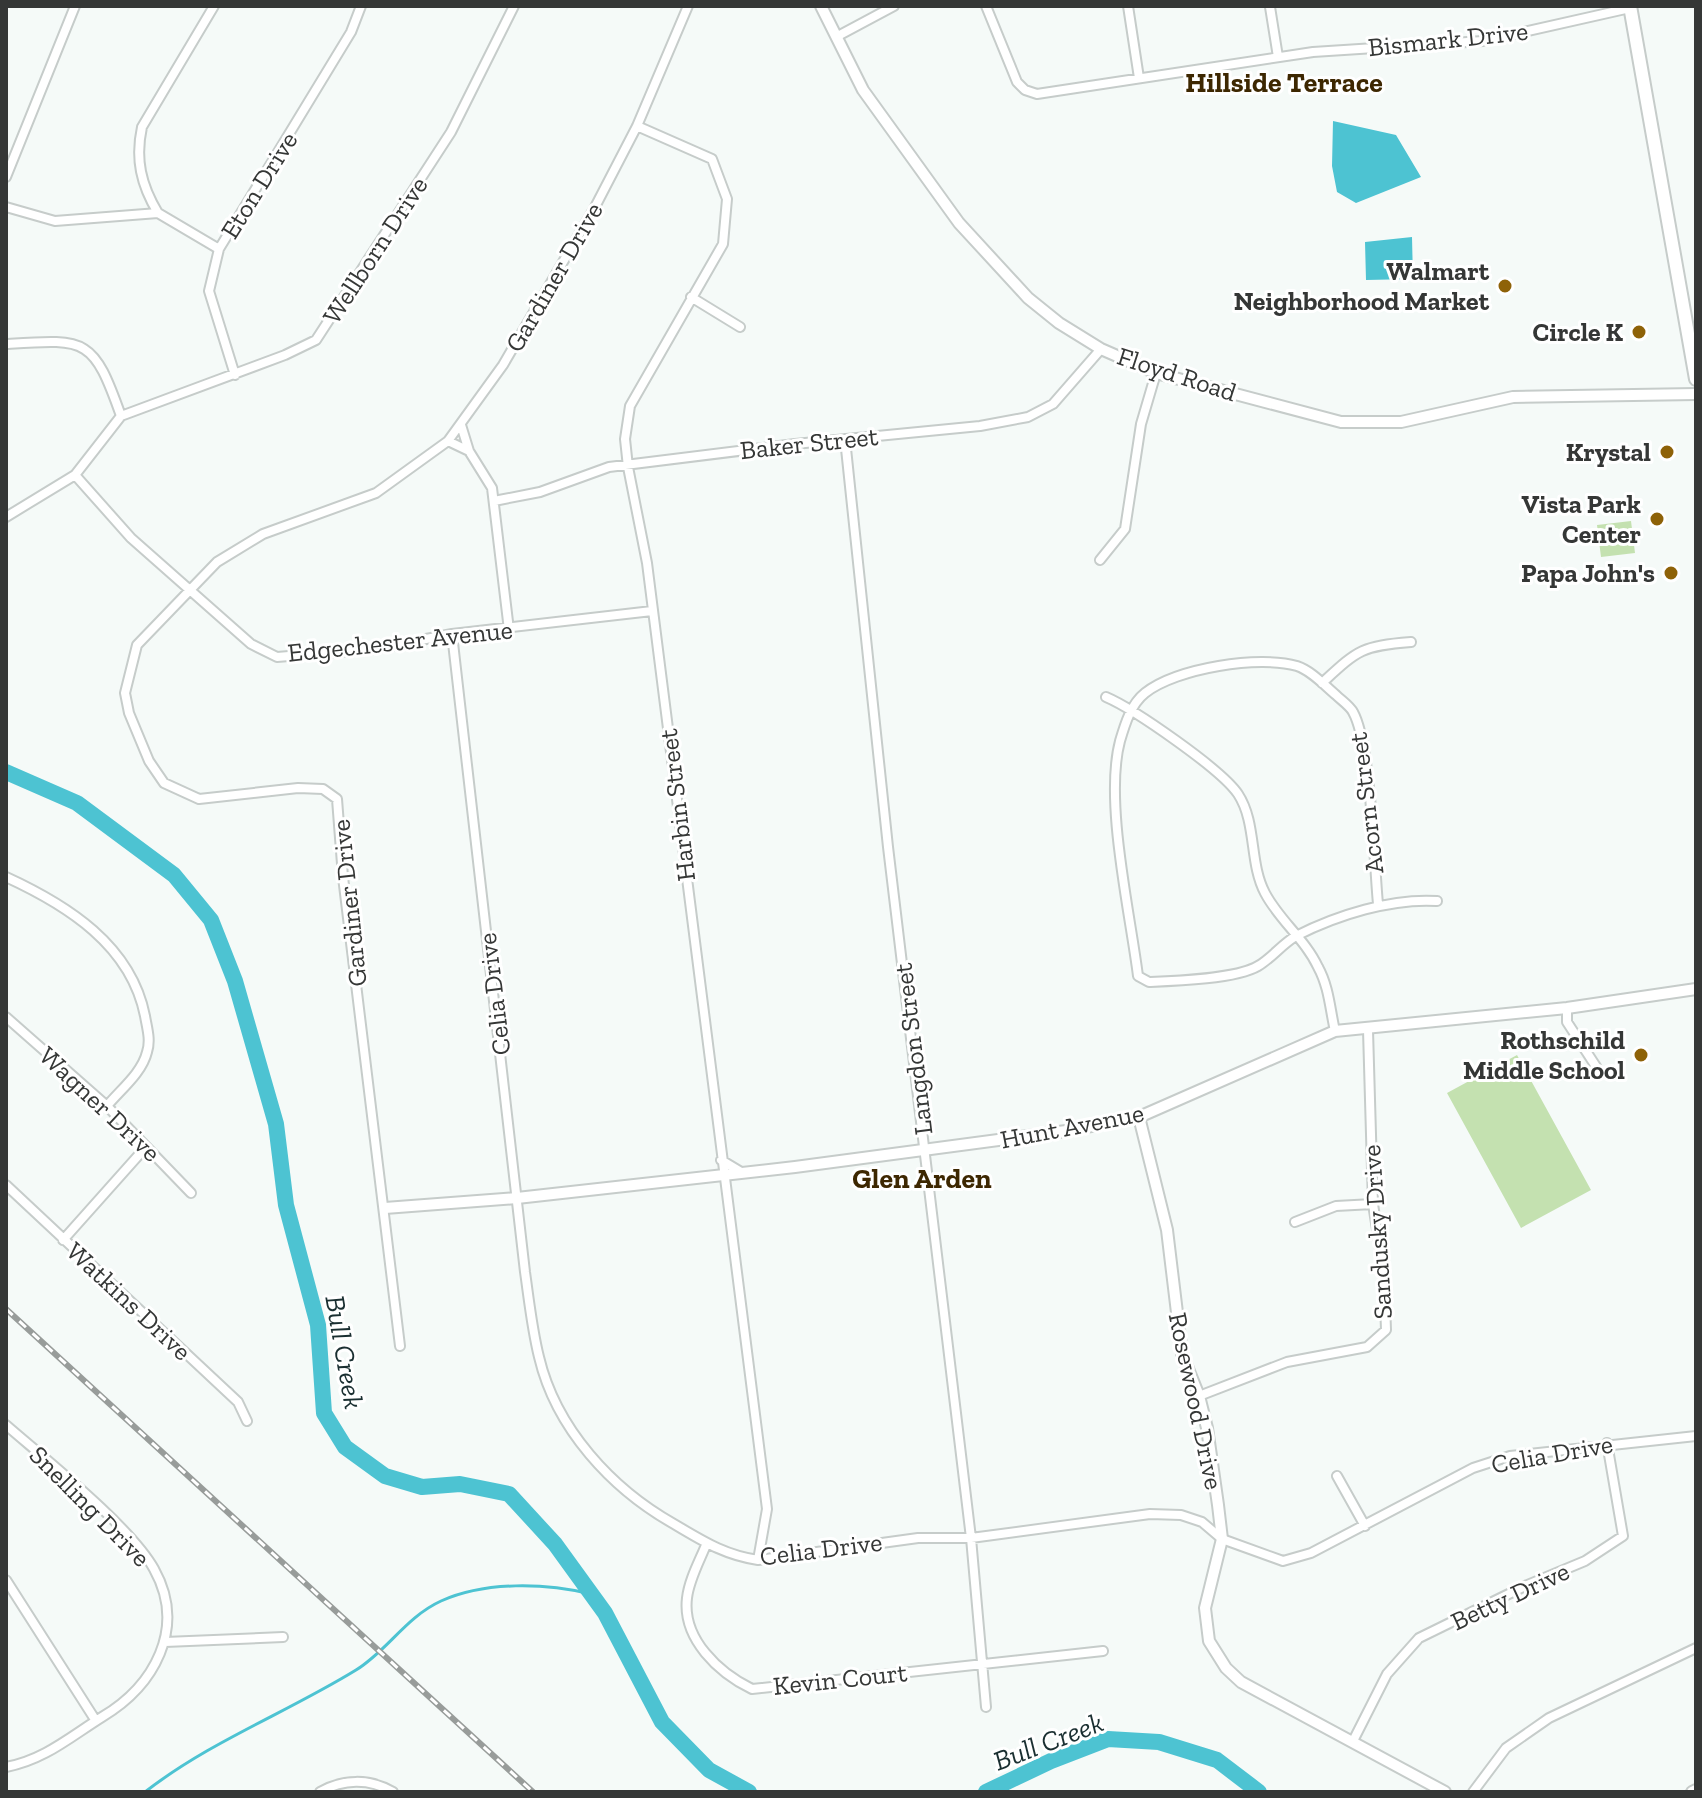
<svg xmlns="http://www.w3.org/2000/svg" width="1702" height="1798" viewBox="0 0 1702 1798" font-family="'Zilla Slab',serif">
<rect width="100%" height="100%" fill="#f5faf8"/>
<path fill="#c4e1b0" d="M 1631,521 L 1635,553 L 1601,557 L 1597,525 Z
M 1517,1055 L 1591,1190 L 1521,1228 L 1447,1093 Z"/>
<path fill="#4dc3d2" d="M 1333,121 L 1396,135 L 1421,177 L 1356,203 L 1337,192 L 1332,166 Z
M 1412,237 L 1413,279 L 1366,280 L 1365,242 Z"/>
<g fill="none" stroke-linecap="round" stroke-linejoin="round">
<path stroke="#4dc3d2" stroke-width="3" d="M 145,1792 C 209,1742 286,1713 356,1670 C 387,1651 406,1617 441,1601 C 486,1581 545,1583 591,1594"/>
<path stroke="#4dc3d2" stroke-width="16" d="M 6,772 L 77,803 L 174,875 L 211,920 L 235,981 L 276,1124 L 286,1205 L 318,1325 L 324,1413 L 345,1447 L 385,1476 L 422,1487 L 460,1484 L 509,1494 L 555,1544 L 605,1613 L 662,1722 L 709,1770 L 749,1792
M 986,1792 L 1051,1761 L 1108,1739 L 1159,1742 L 1217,1760 L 1259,1792"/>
<g stroke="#c6ccca" stroke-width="12">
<path id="minor" d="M 986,6 L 1017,82 L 1025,90 L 1037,94 L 1313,52 L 1483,41 L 1630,8
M 1128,6 L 1139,78
M 1270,7 L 1278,57
M 836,37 L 894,6
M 637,126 L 712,159 L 727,199 L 723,244 L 630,406 L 625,439 L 628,467 L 647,563 L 767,1509 L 758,1560
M 6,177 L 75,6
M 6,207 L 55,221 L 158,213 L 219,249
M 158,213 C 141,185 135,159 142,127 L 214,6
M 691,297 L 740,327
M 6,344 C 87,339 93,337 121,416
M 235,375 L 209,291 L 219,249 L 351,32 L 361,6
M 461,425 L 469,451
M 845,439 L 888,847 L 971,1538 L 986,1707
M 448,441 L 469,451 L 492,488 L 509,630
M 75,475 L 131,538 L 251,644 L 277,657 L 374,649 L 452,634 L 652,611
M 494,501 L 540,492 L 609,467 L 795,444 L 980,426 L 1028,417 L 1053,404 L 1101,349
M 6,517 L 75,475 L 121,416 L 285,355 L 316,340 L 451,132 L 514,6
M 1100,560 L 1125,529 L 1141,424 L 1156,373
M 452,634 L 525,1272 C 529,1300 532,1329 539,1357 C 556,1429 612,1489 674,1524 C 703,1541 724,1555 758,1560 L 918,1538 L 971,1538 L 1150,1514 L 1181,1515 L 1202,1522 L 1222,1539 L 1283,1561 L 1311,1553 L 1473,1468 L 1510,1456 L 1696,1436
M 1322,683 C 1358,650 1361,646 1411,642
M 1106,697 C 1134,709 1221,769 1238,794 C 1257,823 1249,863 1265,893 C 1279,920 1305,939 1318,967 C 1329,987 1330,1009 1335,1031
M 6,877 C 67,905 131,945 145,1016 C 147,1028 151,1040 147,1052 C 142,1073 120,1090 107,1106
M 1378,904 C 1374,863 1371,744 1353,712 C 1350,706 1341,700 1336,695 C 1325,686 1312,671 1297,666 C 1259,655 1177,668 1145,693 C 1131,704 1125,724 1120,741 C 1104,801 1130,912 1138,976 L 1149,982 C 1176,981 1236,979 1258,966 C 1272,958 1282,944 1296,936 C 1337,915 1392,898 1437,901
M 1567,1008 L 1567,1022 L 1597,1068
M 6,1017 L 107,1106 L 191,1193
M 721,1160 L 741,1172
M 6,1185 L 238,1402 L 247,1421
M 1295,1222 L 1336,1206 L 1373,1204
M 63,1240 L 145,1148
M 400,1346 L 343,877 L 337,799 L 323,789 L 298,788 L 199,799 L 164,783 L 149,761 L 129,713 L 125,693 L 137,645 L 217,562 L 263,534 L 376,493 L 448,441 L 503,365 L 595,207 L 637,126 L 688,6
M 1199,1396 L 1287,1362 L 1367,1347 L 1386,1330 L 1384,1274 L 1373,1204 L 1368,1030
M 6,1425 C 45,1459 131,1527 154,1569 C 187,1628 154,1686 102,1717 C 70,1737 44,1760 6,1767
M 1337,1476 L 1365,1526
M 706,1545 C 699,1562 689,1580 687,1598 C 682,1639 719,1673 752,1689 L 1103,1651
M 6,1580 L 96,1721
M 165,1642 L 283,1637
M 1353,1741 L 1387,1674 L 1419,1638 L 1525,1586 L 1585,1561 L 1623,1536 L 1607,1443
M 320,1792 C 343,1779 369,1778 393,1792
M 1473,1792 L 1506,1748 L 1549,1718 L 1696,1648"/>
</g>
<g stroke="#c6ccca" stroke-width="14">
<path id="tertiary" d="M 821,6 L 863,90 L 959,223 L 1028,298 L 1059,323 L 1101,349 L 1156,373 L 1341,422 L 1401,422 L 1513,397 L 1696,394
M 1139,1117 L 1167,1230 L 1182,1354 L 1199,1396 L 1207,1428 L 1218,1505 L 1222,1539 L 1205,1608 L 1209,1641 L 1226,1668 L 1241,1682 L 1445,1792
M 385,1208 L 517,1198 L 795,1167 L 1066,1131 L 1139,1117 L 1335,1031 L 1567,1008 L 1696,989
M 1692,1792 L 1696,1790"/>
</g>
<g stroke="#c6ccca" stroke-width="16">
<path id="secondary" d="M 1630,6 L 1696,379"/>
</g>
<use href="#minor" stroke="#fff" stroke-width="8"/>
<use href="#tertiary" stroke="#fff" stroke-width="10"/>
<use href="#secondary" stroke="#fff" stroke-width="12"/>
<g stroke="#989c9a" stroke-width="6">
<path id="rail" d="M 6,1309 L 533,1792"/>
</g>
<use href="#rail" stroke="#fff" stroke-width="3" stroke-dasharray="9" stroke-linecap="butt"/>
</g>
<g fill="#8e6208" stroke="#fff" stroke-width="3">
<circle cx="1505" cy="286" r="8"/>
<circle cx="1639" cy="332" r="8"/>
<circle cx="1667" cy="452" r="8"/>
<circle cx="1657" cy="519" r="8"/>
<circle cx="1671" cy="573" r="8"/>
<circle cx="1641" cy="1055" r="8"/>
</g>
<g text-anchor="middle" stroke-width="6" stroke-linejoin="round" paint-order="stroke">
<g font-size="26" fill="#353736" stroke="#fff">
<text transform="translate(1448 39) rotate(-6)" y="9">Bismark Drive</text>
<text transform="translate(259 185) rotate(-58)" y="9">Eton Drive</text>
<text transform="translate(375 250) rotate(-57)" y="9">Wellborn Drive</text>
<text transform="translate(554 277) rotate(-60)" y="9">Gardiner Drive</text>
<text transform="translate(1177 374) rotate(18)" y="9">Floyd Road</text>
<text transform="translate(809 443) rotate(-6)" y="9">Baker Street</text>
<text transform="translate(400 641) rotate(-6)" y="9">Edgechester Avenue</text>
<text transform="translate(1366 803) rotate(-97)" y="9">Acorn Street</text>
<text transform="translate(677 805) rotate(-97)" y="9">Harbin Street</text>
<text transform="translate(349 903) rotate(-96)" y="9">Gardiner Drive</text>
<text transform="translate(494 994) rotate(-97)" y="9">Celia Drive</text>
<text transform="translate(913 1049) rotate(-97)" y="9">Langdon Street</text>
<text transform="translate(100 1104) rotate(43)" y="9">Wagner Drive</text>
<text transform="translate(1072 1126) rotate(-11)" y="9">Hunt Avenue</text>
<text transform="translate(1377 1232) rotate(-94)" y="9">Sandusky Drive</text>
<text transform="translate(129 1301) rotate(43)" y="9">Watkins Drive</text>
<text transform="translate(1196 1401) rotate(78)" y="9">Rosewood Drive</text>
<text transform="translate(1552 1454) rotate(-10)" y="9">Celia Drive</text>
<text transform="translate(90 1506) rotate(45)" y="9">Snelling Drive</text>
<text transform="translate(821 1549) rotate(-7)" y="9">Celia Drive</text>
<text transform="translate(1510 1596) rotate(-25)" y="9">Betty Drive</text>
<text transform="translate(840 1679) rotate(-6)" y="9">Kevin Court</text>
</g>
<g font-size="26" font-weight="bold" fill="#353736" stroke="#fff" text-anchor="end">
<text x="1489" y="280">Walmart<tspan x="1489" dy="30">Neighborhood Market</tspan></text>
<text x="1623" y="341">Circle K</text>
<text x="1651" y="461">Krystal</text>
<text x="1641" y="513">Vista Park<tspan x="1641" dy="30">Center</tspan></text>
<text x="1655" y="582">Papa John's</text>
<text x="1625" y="1049">Rothschild<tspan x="1625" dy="30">Middle School</tspan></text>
</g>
<g font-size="28" font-weight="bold" fill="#3d2701" stroke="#fff">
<text x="1284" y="92">Hillside Terrace</text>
<text x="922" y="1188">Glen Arden</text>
</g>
<g font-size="28" font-style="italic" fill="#1a2f31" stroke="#fff">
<text transform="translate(345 1352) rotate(80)" y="10">Bull Creek</text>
<text transform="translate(1048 1741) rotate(-21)" y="10">Bull Creek</text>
</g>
</g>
<rect width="1702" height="1798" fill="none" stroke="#353736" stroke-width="16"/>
</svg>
